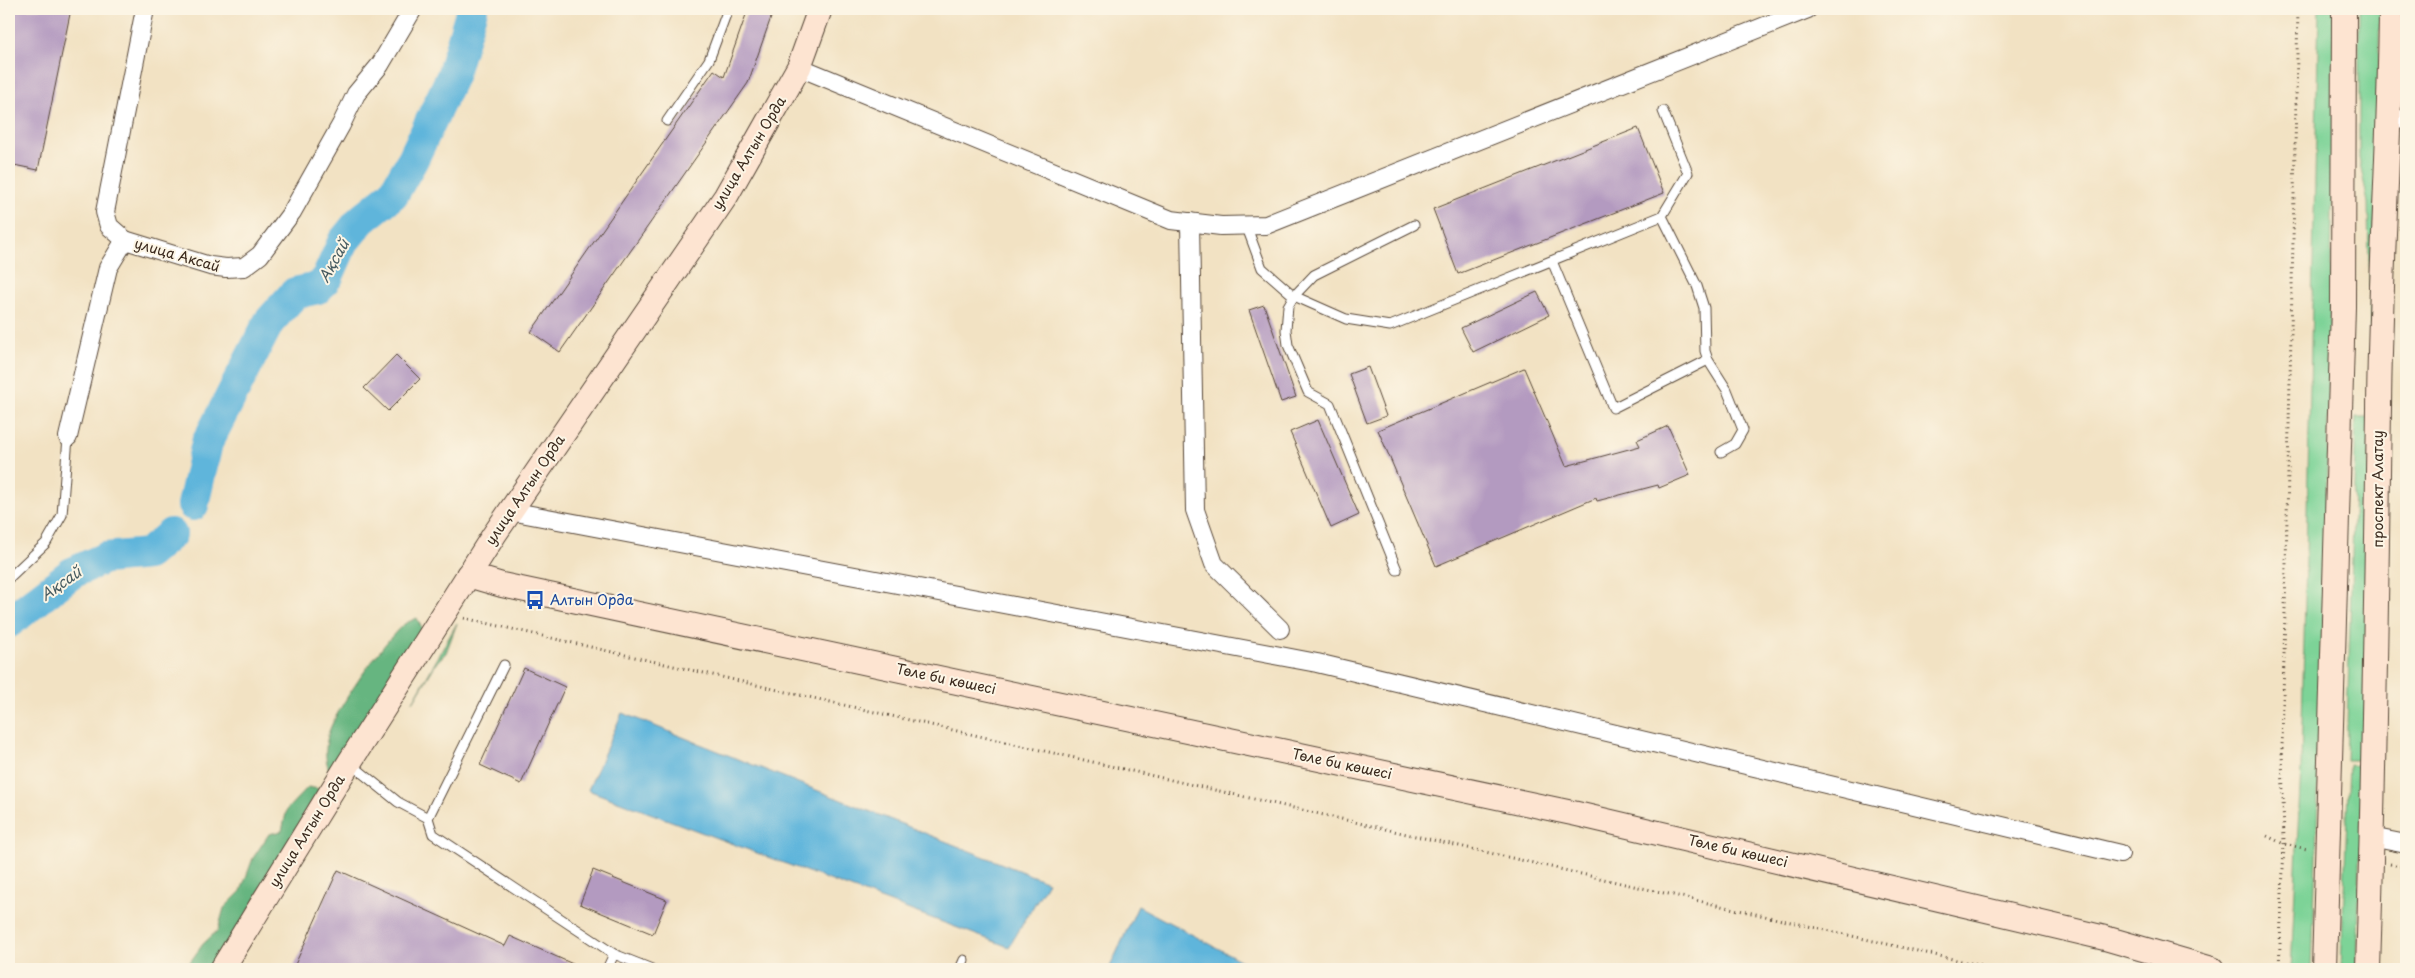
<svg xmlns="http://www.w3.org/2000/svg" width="2415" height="978" viewBox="0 0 2415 978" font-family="'Playpen Sans',sans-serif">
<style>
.green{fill:#7dd397;stroke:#5c7e5a}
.forest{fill:#66b580;stroke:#50704f}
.water{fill:#5eb5db;stroke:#4c707c}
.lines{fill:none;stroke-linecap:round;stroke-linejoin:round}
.river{stroke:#5eb5db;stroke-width:32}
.building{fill:#b39ac0}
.service-casing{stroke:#564637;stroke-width:11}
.minor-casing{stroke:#564637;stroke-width:20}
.secondary-casing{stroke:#564637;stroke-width:26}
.path{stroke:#564637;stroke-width:3;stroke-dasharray:1 4;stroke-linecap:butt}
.service{stroke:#fff;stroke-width:9}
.minor{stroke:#fff;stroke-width:18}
.secondary{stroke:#fde4d1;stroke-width:24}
.labels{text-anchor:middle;stroke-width:4;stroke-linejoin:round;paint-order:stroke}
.street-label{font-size:14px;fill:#3b2a1e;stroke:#fcf5e5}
.transit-label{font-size:14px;fill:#164399;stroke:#fcf5e5;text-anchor:start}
.water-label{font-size:15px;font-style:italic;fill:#475b60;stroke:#fcf5e5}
</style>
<rect width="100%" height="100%" fill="#fcf5e5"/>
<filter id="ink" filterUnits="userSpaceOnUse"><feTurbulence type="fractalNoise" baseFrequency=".02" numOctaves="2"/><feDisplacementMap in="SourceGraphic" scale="10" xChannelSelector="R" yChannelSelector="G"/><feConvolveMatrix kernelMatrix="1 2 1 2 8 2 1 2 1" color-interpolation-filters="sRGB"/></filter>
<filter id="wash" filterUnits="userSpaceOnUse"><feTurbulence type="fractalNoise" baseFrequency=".0096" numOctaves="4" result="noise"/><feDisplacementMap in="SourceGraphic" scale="20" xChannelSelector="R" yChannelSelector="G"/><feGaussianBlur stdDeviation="1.12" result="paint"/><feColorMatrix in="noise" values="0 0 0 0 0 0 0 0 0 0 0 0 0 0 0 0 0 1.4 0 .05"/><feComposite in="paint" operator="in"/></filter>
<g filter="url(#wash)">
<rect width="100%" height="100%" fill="#f2e2c3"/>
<g class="green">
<path d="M2319,9h16c-4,320 -11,640 -23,960h-21l10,-202z"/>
<path d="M2359,9h21l-9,370 -3,-176 -9,-45z"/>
<path d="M2356,417h14l-6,343h-18z"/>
<path d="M2349,765l14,3 -6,201h-16z"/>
</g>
<g class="forest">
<path d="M417,618l6,13 -16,27 -14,8 -8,21 -53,88c-8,-12 -7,-25 -4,-40 6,-24 56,-94 75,-110 4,-3 10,-5 14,-7z"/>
<path d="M457,623l-11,30 -9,9 -24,40z"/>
<path d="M308,787l11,2 -104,180h-30l18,-25 15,-14 6,-22 17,-17 12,-33 16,-24 13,-3 5,-22z"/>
</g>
<g class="water">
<path d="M622,713l426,169 -39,65 -421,-157z"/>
<path d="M1138,906l119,63h-148z"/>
</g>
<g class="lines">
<g class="river">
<path d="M193,505l14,-62 62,-121 26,-29 23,-5 10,-12 15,-34 18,-22 32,-26 20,-35 39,-83 20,-67"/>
<path d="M9,622l63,-49 33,-15 43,-4 23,-20"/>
</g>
</g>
<g id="blocks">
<g class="building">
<path d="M13,9h58l-33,161 -29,-6v-136z"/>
<path d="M748,9h26l-26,74 -188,269 -29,-20 183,-262 10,7z"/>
<path d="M1638,128l26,65 -206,81 -25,-65z"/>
<path d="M1537,292l12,23 -76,37 -12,-24z"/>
<path d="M1264,305l32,92 -15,5 -32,-92z"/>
<path d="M396,355l24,24 -32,32 -24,-23z"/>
<path d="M1368,367l18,49 -19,7 -18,-49z"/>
<path d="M1524,368l42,98 74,-20 -3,-6 31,-14 22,49 -31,13 -1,-3 -61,16 -1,-3 -160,68 -58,-136z"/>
<path d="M1318,420l41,95 -28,13 -41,-96z"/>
<path d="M524,668l41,19 -44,97 -41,-19z"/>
<path d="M338,870l167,76 5,-10 74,33h-291z"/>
<path d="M593,870l74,30 -14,34 -73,-30z"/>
</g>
</g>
</g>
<g filter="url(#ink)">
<use href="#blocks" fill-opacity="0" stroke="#564637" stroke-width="1"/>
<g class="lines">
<g class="service-casing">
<g id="service">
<path d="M667,121l42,-61 19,-51"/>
<path d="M1662,216l26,-43 -25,-62"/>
<path d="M1246,225l16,43 32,28 52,23 44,7 272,-110 35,70 7,22 1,43 3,9 19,30 16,40 -8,14 -14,8"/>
<path d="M1552,261l61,147 95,-48"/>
<path d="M1397,570l-67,-166 -22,-12 -20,-47 -2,-15 2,-24 6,-10 20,-21 100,-50"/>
<path d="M9,578l37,-35 16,-28 6,-78"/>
<path d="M504,665l-76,153 5,16 181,120 38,15"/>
<path d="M351,764l47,38 30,16"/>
<path d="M607,969l7,-15"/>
<path d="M960,969l4,-9"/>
</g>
</g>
<g class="minor-casing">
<g id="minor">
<path d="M799,67l372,153 50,6 45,-1 542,-216"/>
<path d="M2390,118l16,2"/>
<path d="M1190,222l5,288 19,54 66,65"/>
<path d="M125,240l-16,-14 -4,-14 40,-203"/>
<path d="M68,437l40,-169 17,-28 85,26 16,2 18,-1 16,-12 32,-43 49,-87 15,-31 24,-29 33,-56"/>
<path d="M510,511l807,152 803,191"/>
<path d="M2371,837l35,7"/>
</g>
</g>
<g class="secondary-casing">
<g id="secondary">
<path d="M468,575l34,10 1075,229 528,124 107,31"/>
<path d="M222,969l127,-206 145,-228 232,-339 73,-129 21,-58"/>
<path d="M2324,969l19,-662 1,-298"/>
<path d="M2368,969c6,-186 8,-373 11,-560 1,-133 11,-267 12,-400"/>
</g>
</g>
<g class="path">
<path d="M464,618l1532,351"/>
<path d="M2267,836l17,8 23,5"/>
<path d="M2390,864l16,3"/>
<path d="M2279,969l5,-125 -2,-95 16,-740"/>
</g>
<use href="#service" class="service"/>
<use href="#minor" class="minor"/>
<use href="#secondary" class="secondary"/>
</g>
</g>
<defs>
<g id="bus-bare" transform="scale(1.5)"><path d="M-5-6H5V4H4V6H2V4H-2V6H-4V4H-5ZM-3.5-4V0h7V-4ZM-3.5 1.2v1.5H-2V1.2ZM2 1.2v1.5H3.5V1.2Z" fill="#1a4fb4" stroke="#fcf5e5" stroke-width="2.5" paint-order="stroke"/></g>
</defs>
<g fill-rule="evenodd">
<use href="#bus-bare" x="535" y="600"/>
</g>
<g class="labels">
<g class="street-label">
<text transform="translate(749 153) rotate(-59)" y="5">улица Алтын Орда</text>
<text transform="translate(177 255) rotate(16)" y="5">улица Аксай</text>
<text transform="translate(2378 489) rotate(-90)" y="5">проспект Алатау</text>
<text transform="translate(525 490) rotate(-56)" y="5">улица Алтын Орда</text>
<text transform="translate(946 679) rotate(12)" y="5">Төле би көшесі</text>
<text transform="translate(1342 764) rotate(12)" y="5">Төле би көшесі</text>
<text transform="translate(307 831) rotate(-58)" y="5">улица Алтын Орда</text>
<text transform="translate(1738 851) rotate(13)" y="5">Төле би көшесі</text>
</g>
<g class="transit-label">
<text x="550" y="605">Алтын Орда</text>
</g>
<g class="water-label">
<text transform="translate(334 261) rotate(-61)" y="5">Ақсай</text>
<text transform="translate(61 584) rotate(-35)" y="5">Ақсай</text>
</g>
</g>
<rect width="2415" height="978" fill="none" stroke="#fcf5e5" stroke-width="30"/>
</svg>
